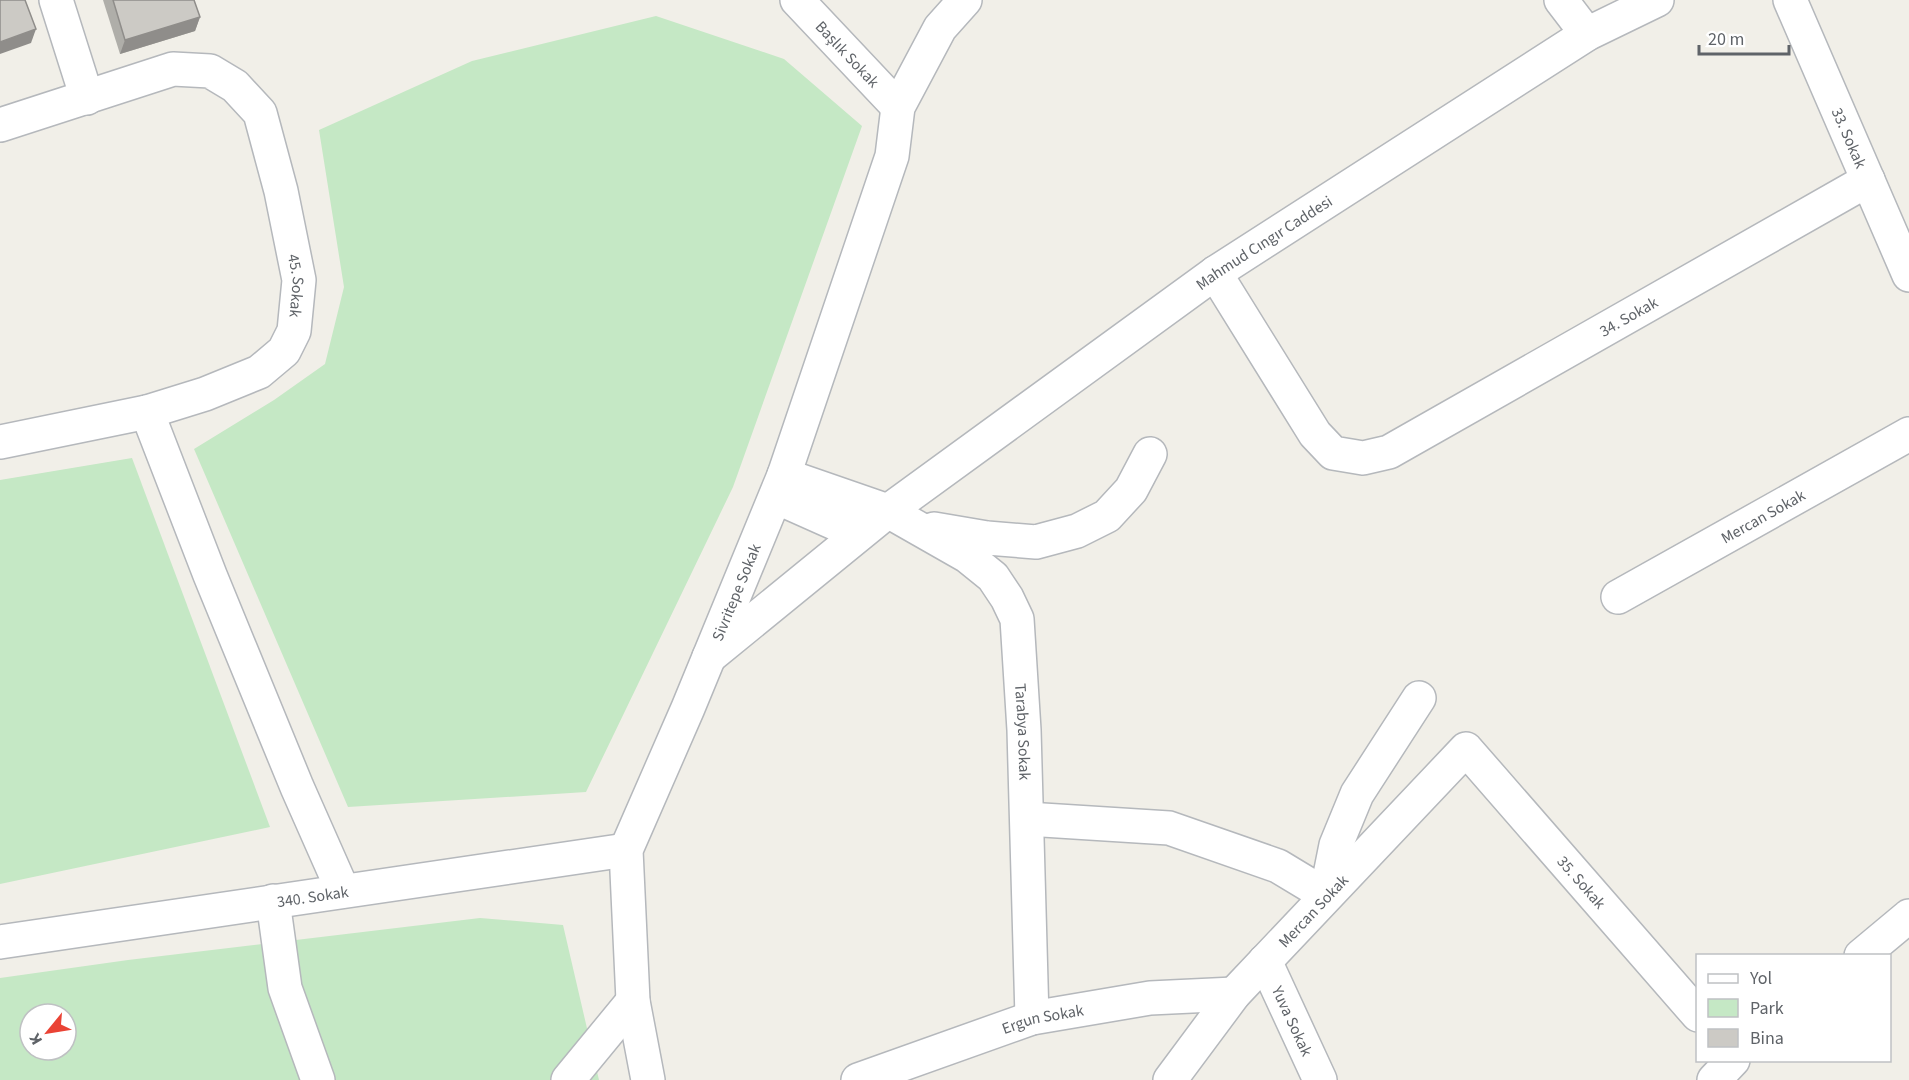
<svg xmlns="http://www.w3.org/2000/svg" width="1909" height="1080" viewBox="0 0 1909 1080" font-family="'Source Sans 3',sans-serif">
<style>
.green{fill:#c5e8c5;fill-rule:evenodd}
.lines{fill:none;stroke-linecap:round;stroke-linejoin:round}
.minor-casing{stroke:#b5b8bc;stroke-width:36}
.minor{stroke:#fff;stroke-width:33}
.wall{fill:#afaea9}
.shaded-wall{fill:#8f8d8a}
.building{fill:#cccac5;stroke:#8f8d8a;stroke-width:1.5}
.labels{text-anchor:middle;stroke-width:5;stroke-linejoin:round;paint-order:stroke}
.street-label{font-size:16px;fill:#5f6368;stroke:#fff}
</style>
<rect width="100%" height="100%" fill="#f1efe8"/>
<g class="green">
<path d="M656,16l128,43 78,67 -129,361 -147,305 -238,15 -154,-358 80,-49 51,-36 19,-77 -25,-157 153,-69z"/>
<path d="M132,458l138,369 -270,57v-404z"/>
<path d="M480,918l83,7 36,155h-599v-102l128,-18zM30,1014h36v36h-36z"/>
</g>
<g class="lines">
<g class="minor-casing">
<g id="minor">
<path d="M56,0l31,98"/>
<path id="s1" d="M797,0l101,107"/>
<path d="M1561,0l26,34"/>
<path id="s2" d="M1790,0l119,275"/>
<path id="s3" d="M0,125l173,-56 37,2 25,15 25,27 21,78 18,89 -5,51 -10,20 -25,21 -54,22 -58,18 -147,30"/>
<path id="s4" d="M1215,273l100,161 18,19 30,5 26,-6 479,-272"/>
<path d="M147,412l63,163 87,212 46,104"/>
<path id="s5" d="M784,475l104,36 79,45 26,21 14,21 10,21 7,111 8,288"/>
<path d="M776,497l83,37"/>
<path d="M934,529l53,9 49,4 41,-11 30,-15 24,-26 19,-36"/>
<path id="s6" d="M1618,597l291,-163"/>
<path id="s7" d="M709,657l179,-146 327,-238 372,-239 70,-34"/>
<path d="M1027,819l142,9 109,38 48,29 10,-50 21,-51 62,-96"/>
<path d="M273,901l12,87 33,92"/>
<path id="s8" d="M0,942l626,-92"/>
<path d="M1861,956l48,-40"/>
<path id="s9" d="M1265,961l55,119"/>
<path d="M568,1080l65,-79"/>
<path id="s10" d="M648,1080l-15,-79 -7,-151 62,-142 96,-233 108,-319 6,-49 42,-79 25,-28"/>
<path id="s11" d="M858,1080l174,-62 118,-20 84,-4"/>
<path id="s12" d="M1170,1080l64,-86 232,-245 232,266"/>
<path d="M1714,1080l19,-20"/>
</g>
</g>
<use href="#minor" class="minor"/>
</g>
<path class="wall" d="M103,0h91l6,17 -5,14 -75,23z"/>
<g class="shaded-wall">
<path d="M200,17l-5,14 -75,23 5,-14z"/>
<path d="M36,29l-5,14 -31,11v-12z"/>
</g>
<g class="building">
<path d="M0,0h25l11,29 -36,13z"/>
<path d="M113,0h81l6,17 -75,23z"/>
</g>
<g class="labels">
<g class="street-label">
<text dy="6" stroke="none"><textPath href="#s1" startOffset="74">Başlık Sokak</textPath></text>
<text dy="6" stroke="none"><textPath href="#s2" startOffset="150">33. Sokak</textPath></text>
<text dy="6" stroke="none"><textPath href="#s7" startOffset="693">Mahmud Cıngır Caddesi</textPath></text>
<text dy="6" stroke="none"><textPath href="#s3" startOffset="462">45. Sokak</textPath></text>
<text dy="6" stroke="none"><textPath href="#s4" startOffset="548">34. Sokak</textPath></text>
<text dy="6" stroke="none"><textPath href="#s6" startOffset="166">Mercan Sokak</textPath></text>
<text dy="6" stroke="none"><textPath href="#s10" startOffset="512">Sivritepe Sokak</textPath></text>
<text dy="6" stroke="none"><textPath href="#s5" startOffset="396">Tarabya Sokak</textPath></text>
<text dy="6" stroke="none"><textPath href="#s12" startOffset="621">35. Sokak</textPath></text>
<text dy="6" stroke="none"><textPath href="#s8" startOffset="316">340. Sokak</textPath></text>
<text dy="6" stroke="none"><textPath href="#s12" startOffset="222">Mercan Sokak</textPath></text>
<text dy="6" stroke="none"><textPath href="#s11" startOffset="195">Ergun Sokak</textPath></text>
<text dy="6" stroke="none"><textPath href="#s9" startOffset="66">Yuva Sokak</textPath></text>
</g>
</g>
<rect x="1696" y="954" width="195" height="108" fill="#ffffff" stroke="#bfc1c3" stroke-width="1.5"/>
<rect x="1708" y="974" width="30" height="9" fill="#ffffff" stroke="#bfc1c3" stroke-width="1.5"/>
<text x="1750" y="984" font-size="18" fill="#5f6368">Yol</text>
<rect x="1708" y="999" width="30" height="18" fill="#c5e8c5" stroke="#bfc1c3" stroke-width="1.5"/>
<text x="1750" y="1014" font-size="18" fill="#5f6368">Park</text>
<rect x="1708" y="1029" width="30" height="18" fill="#cccac5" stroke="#bfc1c3" stroke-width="1.5"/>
<text x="1750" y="1044" font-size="18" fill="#5f6368">Bina</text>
<g transform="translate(48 1032) rotate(240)"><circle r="28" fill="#ffffff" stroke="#bfc1c3" stroke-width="1.5"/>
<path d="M0-4.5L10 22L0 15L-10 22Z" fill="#ea4335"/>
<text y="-9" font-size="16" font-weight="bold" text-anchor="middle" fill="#5f6368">K</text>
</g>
<path d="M1699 45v9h90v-9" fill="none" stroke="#5f6368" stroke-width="3"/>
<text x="1708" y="45" font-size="18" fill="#5f6368" stroke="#ffffff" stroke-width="4.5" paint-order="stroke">20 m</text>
</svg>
